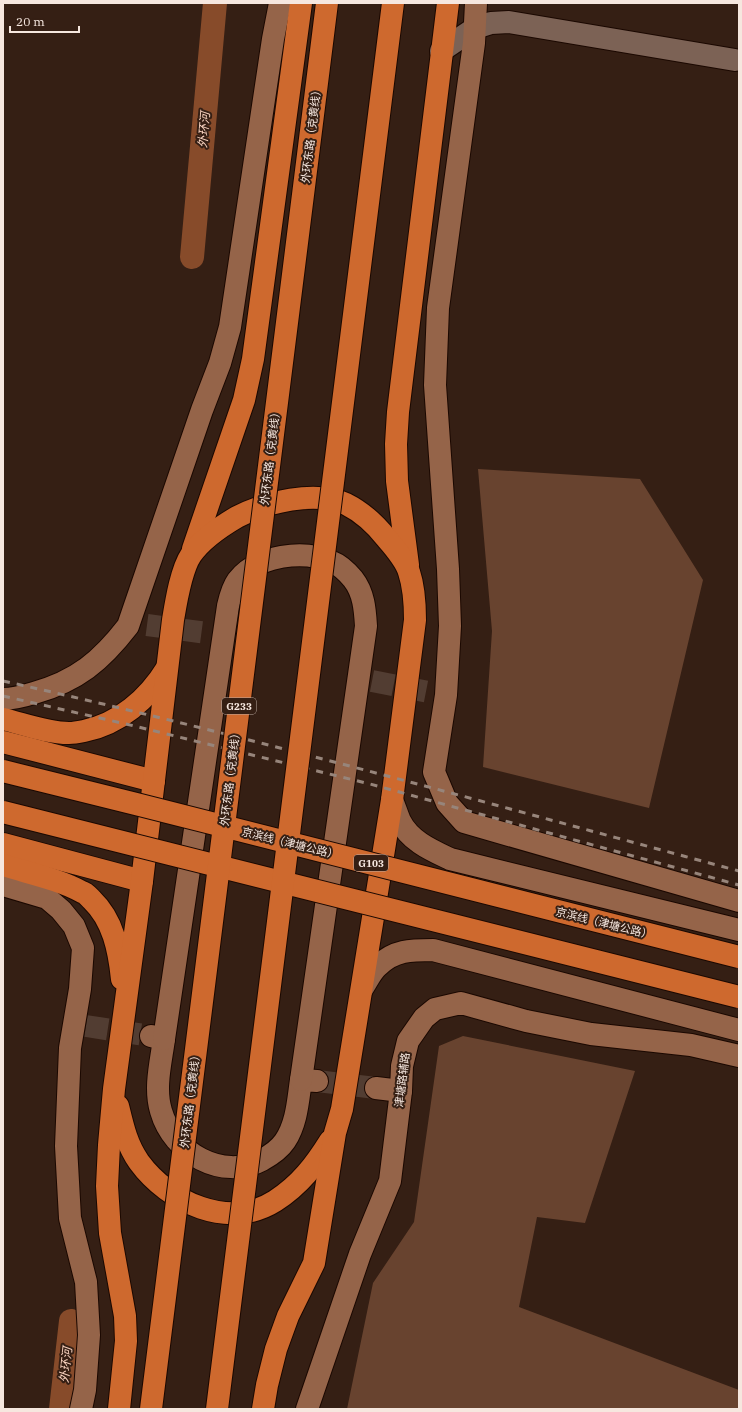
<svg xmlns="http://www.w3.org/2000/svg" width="742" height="1412" viewBox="0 0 742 1412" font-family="'IBM Plex Serif','Noto Sans SC',serif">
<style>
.green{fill:#68432f}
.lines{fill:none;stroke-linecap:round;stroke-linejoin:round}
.canal{stroke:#874b2a;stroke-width:24}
.secondary-tunnel{stroke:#523d32;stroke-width:22;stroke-dasharray:22 11;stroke-linecap:butt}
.street-casing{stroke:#1b0801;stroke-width:24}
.secondary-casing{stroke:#1b0801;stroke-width:24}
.highway-casing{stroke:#1b0801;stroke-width:24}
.street{stroke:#7c6255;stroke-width:22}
.secondary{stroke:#956449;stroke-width:22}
.highway{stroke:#ce692e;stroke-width:22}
.rail{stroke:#97857b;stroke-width:3;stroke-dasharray:7 7;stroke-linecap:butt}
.highway-bridge-casing{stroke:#1b0801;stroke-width:24;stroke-linecap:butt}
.highway-bridge{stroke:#ce692e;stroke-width:22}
.labels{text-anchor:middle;stroke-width:4;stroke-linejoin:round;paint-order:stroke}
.shield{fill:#351f14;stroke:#bcaba2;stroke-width:1}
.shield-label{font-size:10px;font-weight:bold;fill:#f6e7df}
.street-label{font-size:11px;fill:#f6e7df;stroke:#351f14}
.water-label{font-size:12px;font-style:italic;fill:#fad4c1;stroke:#351f14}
</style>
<rect width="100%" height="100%" fill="#351f14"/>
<g class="green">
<path d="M478,469l162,10 63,101 -54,228 -166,-41 9,-136z"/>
<path d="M463,1036l172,35 -50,152 -48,-6 -18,90 220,83 -1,19h-391l26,-126 41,-61 25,-176z"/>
</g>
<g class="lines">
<g class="canal">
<path d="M192,257l23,-254"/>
<path d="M61,1409l10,-88"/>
</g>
<g class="secondary-tunnel">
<path d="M147,625l60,8"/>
<path d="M372,681l62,12"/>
<path d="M86,1026l65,10"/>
<path d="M317,1081l59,7"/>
</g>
<g class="street-casing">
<path id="street" d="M441,51l34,-23 16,-5 18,-1 226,38"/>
</g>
<g class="secondary-casing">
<g id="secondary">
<path d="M476,3l-2,40 -36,265 -3,77 13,184 2,57 -4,69 -12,77 13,31 17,19 275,79"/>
<path d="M3,699c10,0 21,-3 31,-6 43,-12 67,-32 94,-67l74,-216 18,-47 10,-36 43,-288 7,-36"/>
<path d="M392,800c3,7 5,14 8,21 10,20 31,29 50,38l289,71"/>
<path d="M3,885l44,13 14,12 13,16 9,22 -3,41 -10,59 -4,98 4,72 16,64 3,53 -4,55 -4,19"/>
<path d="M362,989c5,-7 9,-17 16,-23 16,-16 33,-16 55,-16l306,80"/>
<path d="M151,1036l13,3c-3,23 -10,49 -3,72 12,42 61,70 101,49 9,-5 17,-10 23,-19 12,-18 13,-41 16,-61l16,1"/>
<path d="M164,1039l64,-433c2,-9 5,-19 10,-26 20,-25 66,-31 94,-18 8,3 16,11 21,17 11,14 12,31 13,47l-65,454"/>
<path d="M376,1088l25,3"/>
<path d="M307,1409l53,-155 30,-73 11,-90 1,-25 6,-25 16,-23 11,-9 26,-6 65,18 65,13 100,11 48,11"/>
</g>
</g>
<g class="highway-casing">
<g id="highway">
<path d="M193,549l51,-149 9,-41 48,-356"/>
<path d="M408,565l-11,-84 -1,-37 2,-32 50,-409"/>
<path d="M3,719c21,5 44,14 66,14 5,0 10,-1 15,-2 35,-7 64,-32 83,-63"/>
<path d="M3,742l151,39"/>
<path d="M3,844l139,37"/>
<path d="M3,865c25,8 56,14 79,27 4,1 7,5 10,8 21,20 27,50 30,79"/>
<path d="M118,1106c5,21 9,39 21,56 30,41 90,68 136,39 25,-16 40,-36 55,-60"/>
<path d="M119,1409l7,-68 -1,-25 -15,-83 -3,-47 2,-41 5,-56 28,-208 31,-261c3,-18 8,-50 18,-65 11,-16 29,-28 46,-38 29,-15 78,-27 109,-13 16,8 30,21 41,35 7,8 19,23 22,33 5,15 6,31 6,48l-23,180 -50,309 -7,24 -21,130 -26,53 -12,33 -9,36 -4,24"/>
</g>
</g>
<use href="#street" class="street"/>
<use href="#secondary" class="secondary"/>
<use href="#highway" class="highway"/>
<g class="rail">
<path d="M3,681c247,55 491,124 736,190"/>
<path d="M3,696l123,28 244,60 369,101"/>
</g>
<g class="highway-bridge-casing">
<g id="highway-bridge">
<path d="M3,771l133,33 603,153"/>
<path d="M3,812l736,185"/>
<path d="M151,1409l176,-1406"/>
<path d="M217,1409l176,-1406"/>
</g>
</g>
<use href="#highway-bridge" class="highway-bridge"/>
</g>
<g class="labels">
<g class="shield">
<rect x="222" y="698" width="34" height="16" rx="3"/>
<rect x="354" y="855" width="34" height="16" rx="3"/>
</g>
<g class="shield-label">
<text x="239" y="710">G233</text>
<text x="371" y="867">G103</text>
</g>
<g class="street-label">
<text transform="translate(311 134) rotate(-83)" y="4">外环东路（克黄线）</text>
<text transform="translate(270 456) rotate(-83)" y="4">外环东路（克黄线）</text>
<text transform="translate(230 777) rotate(-83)" y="4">外环东路（克黄线）</text>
<text transform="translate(290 843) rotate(14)" y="4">京滨线（津塘公路）</text>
<text transform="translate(604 923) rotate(14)" y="4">京滨线（津塘公路）</text>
<text transform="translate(402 1080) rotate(-83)" y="4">津塘路辅路</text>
<text transform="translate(190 1099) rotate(-83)" y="4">外环东路（克黄线）</text>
</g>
<g class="water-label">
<text transform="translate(204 130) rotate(-85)" y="4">外环河</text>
<text transform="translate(66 1365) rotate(-84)" y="4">外环河</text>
</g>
</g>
<rect width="742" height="1412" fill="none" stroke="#f6e7df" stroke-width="8"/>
<path d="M10 26v6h69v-6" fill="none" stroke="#f6e7df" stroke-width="2"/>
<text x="16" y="26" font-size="12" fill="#f6e7df" stroke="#351f14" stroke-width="3" paint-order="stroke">20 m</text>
</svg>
